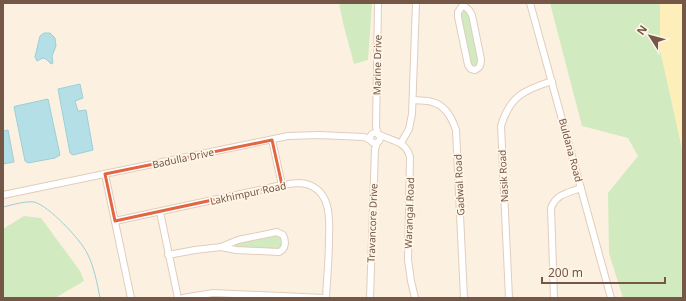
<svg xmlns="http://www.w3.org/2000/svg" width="686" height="301" viewBox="0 0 686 301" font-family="'Noto Sans',sans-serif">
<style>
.green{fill:#d1eabf}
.sand{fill:#fdeeba}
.water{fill:#b5dfe6;stroke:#9bcfd8}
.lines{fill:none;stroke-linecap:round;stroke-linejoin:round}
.stream{stroke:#9bcfd8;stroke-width:1}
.minor-casing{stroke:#e1cdbc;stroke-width:8}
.minor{stroke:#fff;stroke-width:6}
.marked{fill:none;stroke:#e36643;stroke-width:3;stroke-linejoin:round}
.labels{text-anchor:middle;stroke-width:3.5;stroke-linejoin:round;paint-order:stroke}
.street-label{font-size:10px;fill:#745747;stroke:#fff5e7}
</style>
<rect width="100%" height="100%" fill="#fcf1e1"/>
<g class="green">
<path d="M339,3h33l-4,57 -14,4 -11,-41z"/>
<path d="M550,3h110v46l23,104v145h-60l-14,-45 -1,-60 30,-37 -10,-18 -46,-12z"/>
<path d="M464,9l6,4 9,53 -9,1 -10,-55z"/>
<path d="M24,216l17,2 39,53 4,10 -29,17h-52v-69z"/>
<path d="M276,234l5,2 2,9 -3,4 -49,-2 2,-3z"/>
</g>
<path class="sand" d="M660,3h23v150l-23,-104z"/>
<g class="water">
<path d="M44,33h6l5,5 1,8 -4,10 1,7 -2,1 -5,-5 -3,-1 -6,3 -2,-4 5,-21z"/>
<path d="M80,84l3,14 -8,3 3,10 8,-1 7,40 -20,5 -3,-2 -12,-64z"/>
<path d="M48,99l12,56 -5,3 -27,5 -3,-2 -11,-54 2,-1z"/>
<path d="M8,130l6,32 -11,2v-33z"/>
</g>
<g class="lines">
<path class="stream" d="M3,207c9,-2 21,-6 31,-5 14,3 47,38 53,51 7,13 10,30 13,45"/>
<g class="minor-casing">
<g id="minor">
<path d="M462,3l1,2 6,5 3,5 9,44c0,6 -1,9 -6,11l-4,-1 -3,-4 -10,-48v-5l5,-7"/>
<path d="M530,3l81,295"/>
<path d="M413,100c6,1 13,0 19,2 13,3 20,16 24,28l8,168"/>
<circle cx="375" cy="138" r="5"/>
<path d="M378,134l-2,-7 2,-124"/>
<path d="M380,135c12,6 26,6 30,22l-2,103 3,21 4,17"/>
<path d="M272,140l10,45"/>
<path d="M401,143l8,-14 3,-15 4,-111"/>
<path d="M105,174l26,124"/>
<path d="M3,195l285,-59 31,-1 45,2 6,3"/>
<path d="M160,212l18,86"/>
<path d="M115,221l167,-36c6,-1 12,-2 18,-2 31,3 30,34 29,56 0,20 -2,39 -3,59"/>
<path d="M277,232l6,3c3,6 3,14 -4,17l-43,-2 -15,-3 17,-7z"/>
<path d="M168,255l27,-5 26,-3"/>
<path d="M183,298l30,-5 112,5"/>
<path d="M370,298l5,-149 2,-6"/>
<path d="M509,298l-8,-172c9,-30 23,-36 51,-45"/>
<path d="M554,298l-3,-90c5,-14 17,-15 30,-20"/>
</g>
</g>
<use href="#minor" class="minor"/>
</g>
<path class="marked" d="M272,140l10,45 -167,36 -10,-47z"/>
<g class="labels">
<g class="street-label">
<text transform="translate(377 65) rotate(-89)" y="4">Marine Drive</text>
<text transform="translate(571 150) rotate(75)" y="4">Buldana Road</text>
<text transform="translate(183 158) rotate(-12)" y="4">Badulla Drive</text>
<text transform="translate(503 176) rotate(-93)" y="4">Nasik Road</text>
<text transform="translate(459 185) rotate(-93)" y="4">Gadwal Road</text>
<text transform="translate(248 193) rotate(-12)" y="4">Lakhimpur Road</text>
<text transform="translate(409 213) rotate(-88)" y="4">Warangal Road</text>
<text transform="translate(372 223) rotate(-88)" y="4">Travancore Drive</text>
</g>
</g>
<rect width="686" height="301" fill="none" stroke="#745747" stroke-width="8"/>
<g transform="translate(650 36) rotate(306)" stroke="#fff5e7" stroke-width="3" paint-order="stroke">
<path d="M0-3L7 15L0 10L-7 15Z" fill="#745747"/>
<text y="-6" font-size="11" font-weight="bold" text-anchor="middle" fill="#745747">N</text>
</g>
<path d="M542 277v6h123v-6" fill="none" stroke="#745747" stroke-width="2"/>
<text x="548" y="277" font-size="12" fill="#745747" stroke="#fff5e7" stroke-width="3" paint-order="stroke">200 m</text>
</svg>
